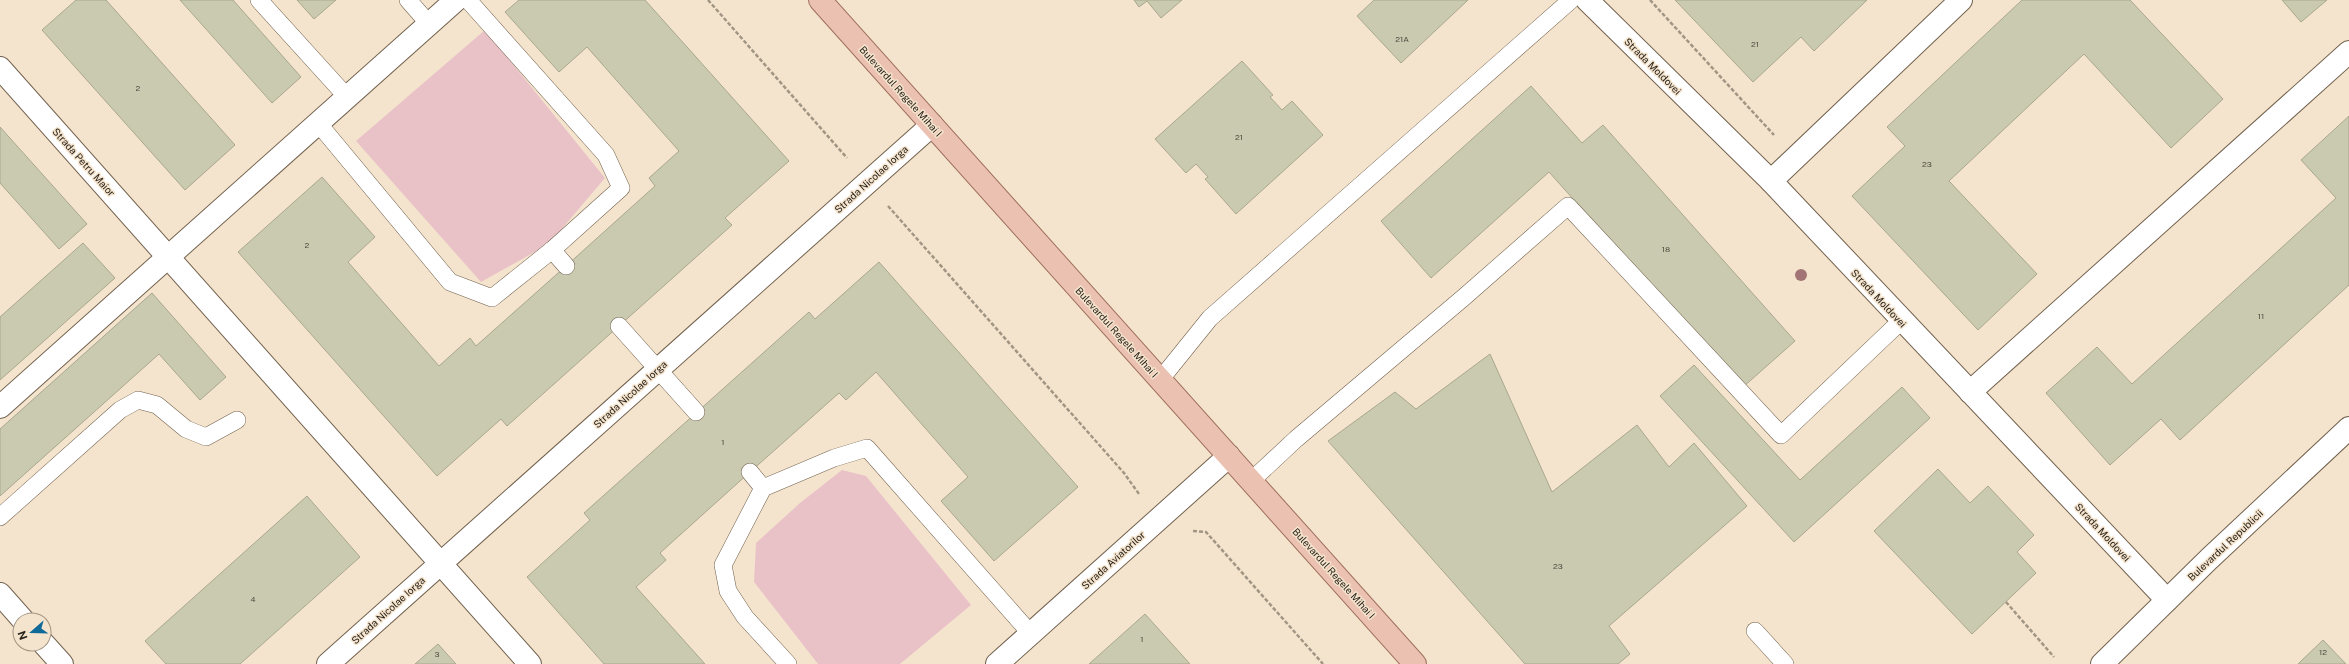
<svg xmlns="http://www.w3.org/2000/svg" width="2349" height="664" viewBox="0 0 2349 664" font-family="'Public Sans',sans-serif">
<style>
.green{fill:#e9c2c8}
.building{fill:#cacab0;stroke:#a8a78e}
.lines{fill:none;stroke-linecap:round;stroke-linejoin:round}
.service-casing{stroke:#72624f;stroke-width:18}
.minor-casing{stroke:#72624f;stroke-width:24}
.tertiary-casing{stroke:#72624f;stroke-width:24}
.primary-casing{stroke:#9e6f5c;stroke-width:24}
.path{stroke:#a19584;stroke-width:2.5;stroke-dasharray:4 2;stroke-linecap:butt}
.service{stroke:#fff;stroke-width:17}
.minor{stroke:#fff;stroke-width:22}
.tertiary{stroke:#fff;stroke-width:22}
.primary{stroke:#ebc1b2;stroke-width:22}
.tree{fill:#a27475}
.labels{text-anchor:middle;stroke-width:3;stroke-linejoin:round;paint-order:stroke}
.number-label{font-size:8px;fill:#504c40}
.street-label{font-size:10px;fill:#28221a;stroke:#f5e4cd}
</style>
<rect width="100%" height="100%" fill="#f5e4cd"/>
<g class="green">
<path d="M485,30l120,148 -56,66 -68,38 -125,-141z"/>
<path d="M842,470l24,6 105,129 -71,59h-82l-64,-82 2,-39 44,-40z"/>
</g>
<g class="building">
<path d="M76,0h30l129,145 -50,45 -143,-160z"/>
<path d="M180,0h53l68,77 -29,26z"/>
<path d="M297,0h39l-22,19z"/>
<path d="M519,0h126l144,161 -64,57 7,7 -225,201 -6,-7 -64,57 -199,-224 84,-75 53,60 -27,25 91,104 31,-28 6,8 90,-80 89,-80 -6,-8 30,-27 -92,-104 -28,25 -54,-60z"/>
<path d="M1134,0h48l-21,18 -14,-17 -8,6z"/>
<path d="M1374,0h94l-67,63 -44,-47z"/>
<path d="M1675,0h192l-53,51 -13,-14 -48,45z"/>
<path d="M2022,0h108l93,99 -52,49 -87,-94 -135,127 88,93 -59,56 -126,-134 53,-50 -18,-19z"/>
<path d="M2282,0h45l-26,22z"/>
<path d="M1242,61l31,34 -3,2 12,13 10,-9 31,34 -87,79 -31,-35 3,-2 -12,-13 -10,9 -31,-34z"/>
<path d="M1531,86l51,57 21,-18 192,216 -53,47 -193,-216 -118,106 -50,-57z"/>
<path d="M2349,116v169l-169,155 -19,-21 -51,46 -64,-72 51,-46 35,37 204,-186 -35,-38z"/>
<path d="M0,127l87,97 -28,25 -59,-66z"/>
<path d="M83,243l32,35 -115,102v-63z"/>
<path d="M879,262l199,225 -84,74 -53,-60 27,-24 -92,-105 -30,28 -7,-7 -89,79 -90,81 6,7 -30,27 69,77h-101l-77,-87 63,-57 -6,-7 225,-201 6,7z"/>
<path d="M152,293l74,84 -26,23 -41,-46 -159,142v-67z"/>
<path d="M1490,354l62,138 85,-67 32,42 25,-24 53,63 -138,120 21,28 -12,10h-93l-197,-223 67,-49 21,17z"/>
<path d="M1694,365l106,115 102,-93 28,31 -136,124 -134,-146z"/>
<path d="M1938,469l32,34 18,-17 46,49 -17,17 19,21 -64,61 -98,-103z"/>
<path d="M307,496l53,61 -120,107h-74l-21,-23z"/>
<path d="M1145,614l45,50h-101z"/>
<path d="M2323,640l23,24h-48z"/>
<path d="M438,644l18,20h-41z"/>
</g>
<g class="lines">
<g class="service-casing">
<g id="service">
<path d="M259,0l88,97"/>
<path d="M408,0l21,24"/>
<path d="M318,123l132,159 42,16 60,-48 69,-62 -15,-33 -138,-155"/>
<path d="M552,250l14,16"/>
<path d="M619,326l77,86"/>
<path d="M1160,380l50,-62 361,-318"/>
<path d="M750,472l13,16"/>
<path d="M1251,481l45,-42 167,-141 105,-92 213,229 120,-114"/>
<path d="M0,517l120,-107 18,-10 19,5 29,24 20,8 31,-17"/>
<path d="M1755,631l30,33"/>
<path d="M788,664l-43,-47 -17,-26 -5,-26 40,-77 71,-30 33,-10 164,186"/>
</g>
</g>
<g class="minor-casing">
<g id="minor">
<path d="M1587,0l184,181 396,419"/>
<path d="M0,68l530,596"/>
<path d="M1771,181l190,-181"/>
<path d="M1970,392l379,-340"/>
<path d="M0,407l456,-407"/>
<path d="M0,594l23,26"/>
<path d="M44,644l18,20"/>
<path d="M328,664l604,-539"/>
<path d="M997,664l232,-208"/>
</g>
</g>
<g class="tertiary-casing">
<path id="tertiary" d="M2102,664l107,-105 140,-131"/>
</g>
<g class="primary-casing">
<path id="primary" d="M820,0l595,664"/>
</g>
<g class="path">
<path d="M708,0l139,158"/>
<path d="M1650,0l124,135"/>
<path d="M888,206l236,267 15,21"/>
<path d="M1193,531l13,1 117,132"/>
<path d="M2006,602l48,55"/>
</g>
<use href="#service" class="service"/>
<use href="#minor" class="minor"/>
<use href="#tertiary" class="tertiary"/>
<use href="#primary" class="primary"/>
</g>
<circle class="tree" cx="1801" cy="275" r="6"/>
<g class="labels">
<g class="number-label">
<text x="1402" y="42">21A</text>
<text x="1755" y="47">21</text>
<text x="138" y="91">2</text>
<text x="1239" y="140">21</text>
<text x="1927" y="167">23</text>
<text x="307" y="248">2</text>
<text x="1666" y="252">18</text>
<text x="2261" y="319">11</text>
<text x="723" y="445">1</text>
<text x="1558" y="569">23</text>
<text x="253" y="602">4</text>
<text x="1142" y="642">1</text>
<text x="2323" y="655">12</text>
<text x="437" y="657">3</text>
</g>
<g class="street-label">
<text transform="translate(1653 66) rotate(45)" y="4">Strada Moldovei</text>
<text transform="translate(901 91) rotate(48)" y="4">Bulevardul Regele Mihai I</text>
<text transform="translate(84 162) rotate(48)" y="4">Strada Petru Maior</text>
<text transform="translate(871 179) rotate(-42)" y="4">Strada Nicolae Iorga</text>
<text transform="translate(1879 298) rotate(47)" y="4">Strada Moldovei</text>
<text transform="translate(1117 332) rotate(48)" y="4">Bulevardul Regele Mihai I</text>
<text transform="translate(630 394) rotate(-42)" y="4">Strada Nicolae Iorga</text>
<text transform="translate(2103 532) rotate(47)" y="4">Strada Moldovei</text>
<text transform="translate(2225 545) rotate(-43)" y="4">Bulevardul Republicii</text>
<text transform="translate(1113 560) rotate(-42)" y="4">Strada Aviatorilor</text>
<text transform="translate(1334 573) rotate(48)" y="4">Bulevardul Regele Mihai I</text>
<text transform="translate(388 610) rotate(-42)" y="4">Strada Nicolae Iorga</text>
</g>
</g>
<g transform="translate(32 632) rotate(250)"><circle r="19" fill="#f5e4cd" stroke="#a39685"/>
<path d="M0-3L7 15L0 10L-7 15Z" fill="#0f6a9a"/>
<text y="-6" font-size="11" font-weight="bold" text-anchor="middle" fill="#28221a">N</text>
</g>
</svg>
